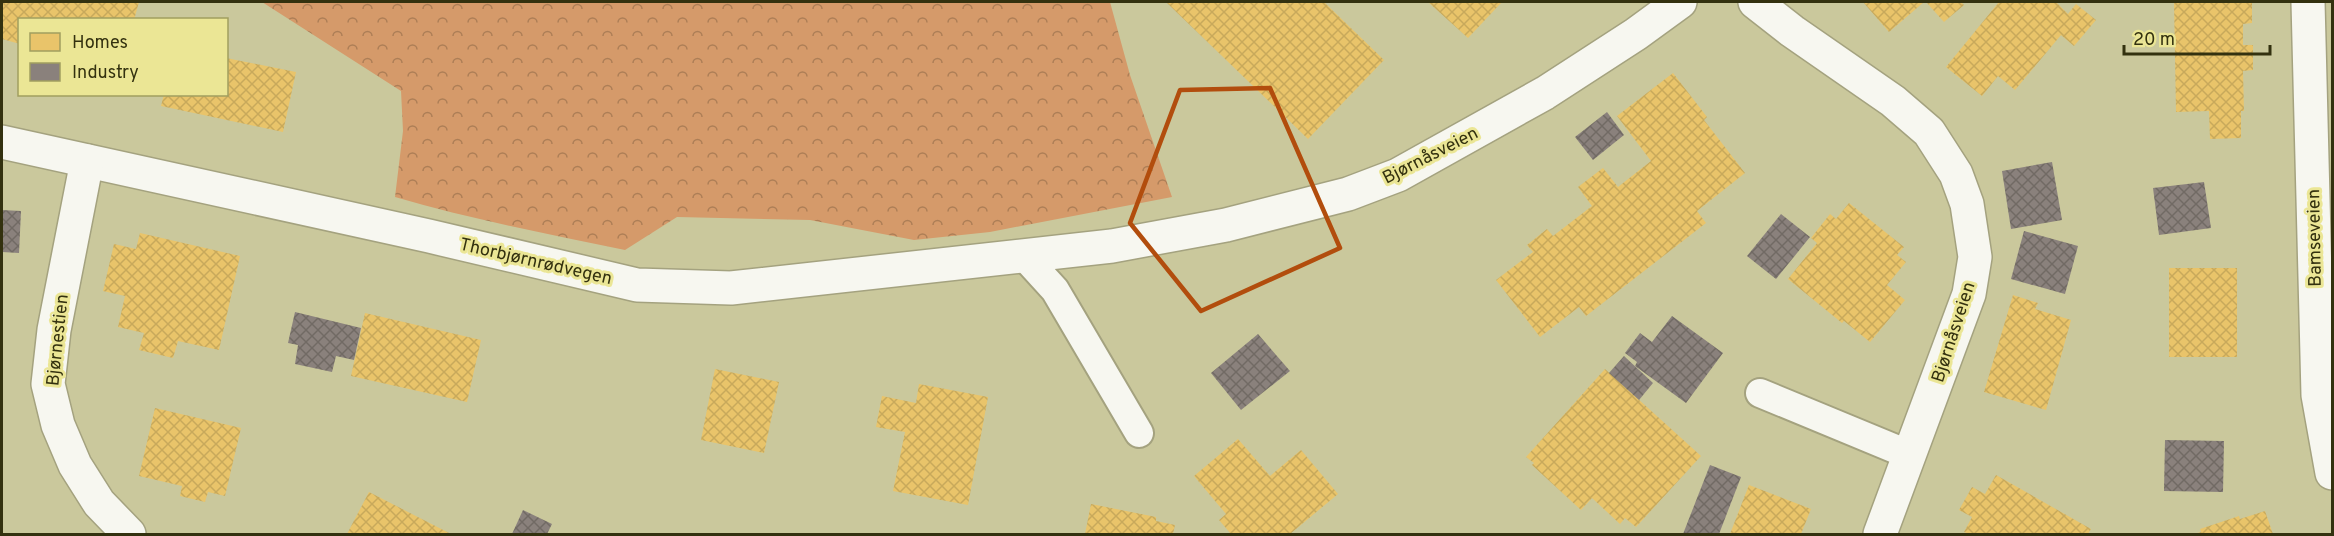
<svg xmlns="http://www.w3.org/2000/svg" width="2334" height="536" viewBox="0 0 2334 536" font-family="Overpass,sans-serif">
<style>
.forest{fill:url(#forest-crowns)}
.homes{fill:url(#homes-cross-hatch)}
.industry{fill:url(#industry-cross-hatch)}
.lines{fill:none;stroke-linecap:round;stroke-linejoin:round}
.service-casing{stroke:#a4a27f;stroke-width:32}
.minor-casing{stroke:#a4a27f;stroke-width:36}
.service{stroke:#f7f7f0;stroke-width:28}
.minor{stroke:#f7f7f0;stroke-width:33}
.marked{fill:none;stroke:#b24d0d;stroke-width:4.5;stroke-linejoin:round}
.labels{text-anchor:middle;stroke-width:6;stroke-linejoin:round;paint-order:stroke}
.street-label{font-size:18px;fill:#33310f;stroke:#ebe695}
</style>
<defs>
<pattern id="forest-crowns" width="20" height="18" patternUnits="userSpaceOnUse" patternTransform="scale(1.5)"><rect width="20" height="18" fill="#d59a6a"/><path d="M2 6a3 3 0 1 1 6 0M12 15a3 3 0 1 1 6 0" fill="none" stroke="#ad7e56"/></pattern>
<pattern id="homes-cross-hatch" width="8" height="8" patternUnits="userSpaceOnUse" patternTransform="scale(1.5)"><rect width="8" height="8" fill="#e9c46a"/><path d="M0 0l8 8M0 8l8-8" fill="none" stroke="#c8a95b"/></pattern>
<pattern id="industry-cross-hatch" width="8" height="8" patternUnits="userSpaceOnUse" patternTransform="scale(1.5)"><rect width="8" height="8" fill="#8a817c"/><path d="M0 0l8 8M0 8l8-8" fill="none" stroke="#716a64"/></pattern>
</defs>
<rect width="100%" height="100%" fill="#cac89c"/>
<path class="forest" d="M262,2h848l20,73 42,122 -182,35 -76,8 -104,-20 -133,-3 -52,33c-77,-16 -155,-31 -230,-53l8,-66 -2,-40z"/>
<g class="homes">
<path d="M2,2h137l-5,18h-114v24l-18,-5z"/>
<path d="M1166,2h158l60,58 -76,79z"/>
<path d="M1428,2h74l-34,36z"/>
<path d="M1863,2h61l-35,30z"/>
<path d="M1926,2h35l3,3 -20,17z"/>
<path d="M1999,2h57l12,12 8,-10 20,16 -22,26 -13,-11 -46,55 -17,-14 -16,20 -36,-29z"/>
<path d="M2174,2h78v21l-9,1v21h10v25l-10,1 1,40h-3v27l-31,1 -1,-28 -33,1z"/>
<path d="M226,58l70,14 -13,60 -122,-26 3,-12h62z"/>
<path d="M1673,73l34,44 -3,3 41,53 -48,38 9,12 -120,93 -7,-9 -39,30 -44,-57 37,-28 -6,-7 20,-16 6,7 39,-30 -14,-19 25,-19 15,19 33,-26 -34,-45z"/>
<path d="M1849,203l55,44 -7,8 9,7 -19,23 18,15 -35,42 -26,-21 -2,2 -54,-44 29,-36 -6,-5 19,-24 6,5z"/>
<path d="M140,233l100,23 -21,94 -41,-9 -5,17 -34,-8 5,-17 -26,-6 7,-31 -22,-5 11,-47 22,5z"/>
<rect x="2169" y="268" width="68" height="89"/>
<path d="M2013,295l25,8 -3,6 36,11 -25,90 -62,-18z"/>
<path d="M365,313l116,27 -14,62 -116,-26z"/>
<path d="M715,369l64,13 -15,71 -63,-13z"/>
<path d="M1605,369l96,87 -65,71 -11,-9 -5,6 -28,-26 -11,12 -49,-45 2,-2 -8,-6z"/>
<path d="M919,384l69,13 -20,108 -75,-14 12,-59 -29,-5 6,-31 34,7z"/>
<path d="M155,408l86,20 -16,68 -17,-4 -3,10 -25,-6 2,-10 -43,-10z"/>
<path d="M1238,439l32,37 31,-26 37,44 -48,40h-59l-12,-14 7,-6 -32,-38z"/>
<path d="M1996,475l95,54 -3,5h-119l-5,-2 8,-15 -13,-7 13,-23 13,7z"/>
<path d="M1749,485l62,24 -10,25h-71z"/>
<path d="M369,492l82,42h-104z"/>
<path d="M1091,504l65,13v4l19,4 -2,9h-88z"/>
<path d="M2265,511l8,23h-79l7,-2 -1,-3 39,-13 1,3z"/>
</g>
<g class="industry">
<path d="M1607,112l17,23 -31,25 -18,-23z"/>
<path d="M2052,162l10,58 -51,9 -9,-58z"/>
<path d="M2204,182l7,46 -52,7 -6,-47z"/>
<path d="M2,210l19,1 -2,42 -17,-1z"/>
<path d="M1781,214l29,23 -34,42 -29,-23z"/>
<path d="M2024,231l54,15 -13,48 -54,-15z"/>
<path d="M295,312l66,16 -7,32 -18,-4 -4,16 -37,-8 3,-19 -10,-2z"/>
<path d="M1672,316l51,37 -37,50 -51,-37 2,-4 -12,-9 15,-20 12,9z"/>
<path d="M1258,334l32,37 -49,39 -30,-37z"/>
<path d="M1624,356l29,27 -14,17 -30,-27z"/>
<path d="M2165,440l59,1 -1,51 -59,-1z"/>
<path d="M1710,465l31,12 -22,57h-36z"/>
<path d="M523,510l29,14 -5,10h-35z"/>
</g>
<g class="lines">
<g class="service-casing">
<g id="service">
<path d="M1023,255l32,35 84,143"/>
<path d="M1760,393l150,62"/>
</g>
</g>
<g class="minor-casing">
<g id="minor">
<path d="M1755,2l37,29 101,70 36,31 27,42 11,30 8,53 -6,37 -89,240"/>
<path d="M2308,2l10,393 14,78"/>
<path d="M2,142l427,94 208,49 94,3 381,-42 114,-21 122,-31 50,-19 147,-82 91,-59 44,-32"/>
<path d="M87,161l-33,169 -6,54 10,41 17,40 24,38 30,31"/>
</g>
</g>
<use href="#service" class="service"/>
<use href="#minor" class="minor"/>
</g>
<path class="marked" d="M1270,88l70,160 -139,63 -71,-88 50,-133z"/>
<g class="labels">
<g class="street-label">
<text transform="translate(1430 155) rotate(-27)" y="6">Bjørnåsveien</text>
<text transform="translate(2314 238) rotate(-91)" y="6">Bamseveien</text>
<text transform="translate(536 261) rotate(13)" y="6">Thorbjørnrødvegen</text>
<text transform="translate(1953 332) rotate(-72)" y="6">Bjørnåsveien</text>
<text transform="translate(57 340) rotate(-84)" y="6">Bjørnestien</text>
</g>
</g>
<rect width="2334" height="536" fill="none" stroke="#33310f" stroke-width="6"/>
<rect x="18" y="18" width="210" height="78" fill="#ebe695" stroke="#a19e5f" stroke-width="1.5"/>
<rect x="30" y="33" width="30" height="18" fill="#e9c46a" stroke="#a19e5f" stroke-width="1.5"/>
<text x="72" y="48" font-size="18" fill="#33310f">Homes</text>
<rect x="30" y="63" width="30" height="18" fill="#8a817c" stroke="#a19e5f" stroke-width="1.5"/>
<text x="72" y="78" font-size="18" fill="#33310f">Industry</text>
<path d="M2124 45v9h146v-9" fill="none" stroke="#33310f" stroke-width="3"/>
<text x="2133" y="45" font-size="18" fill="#33310f" stroke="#ebe695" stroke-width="4.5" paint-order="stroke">20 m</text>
</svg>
